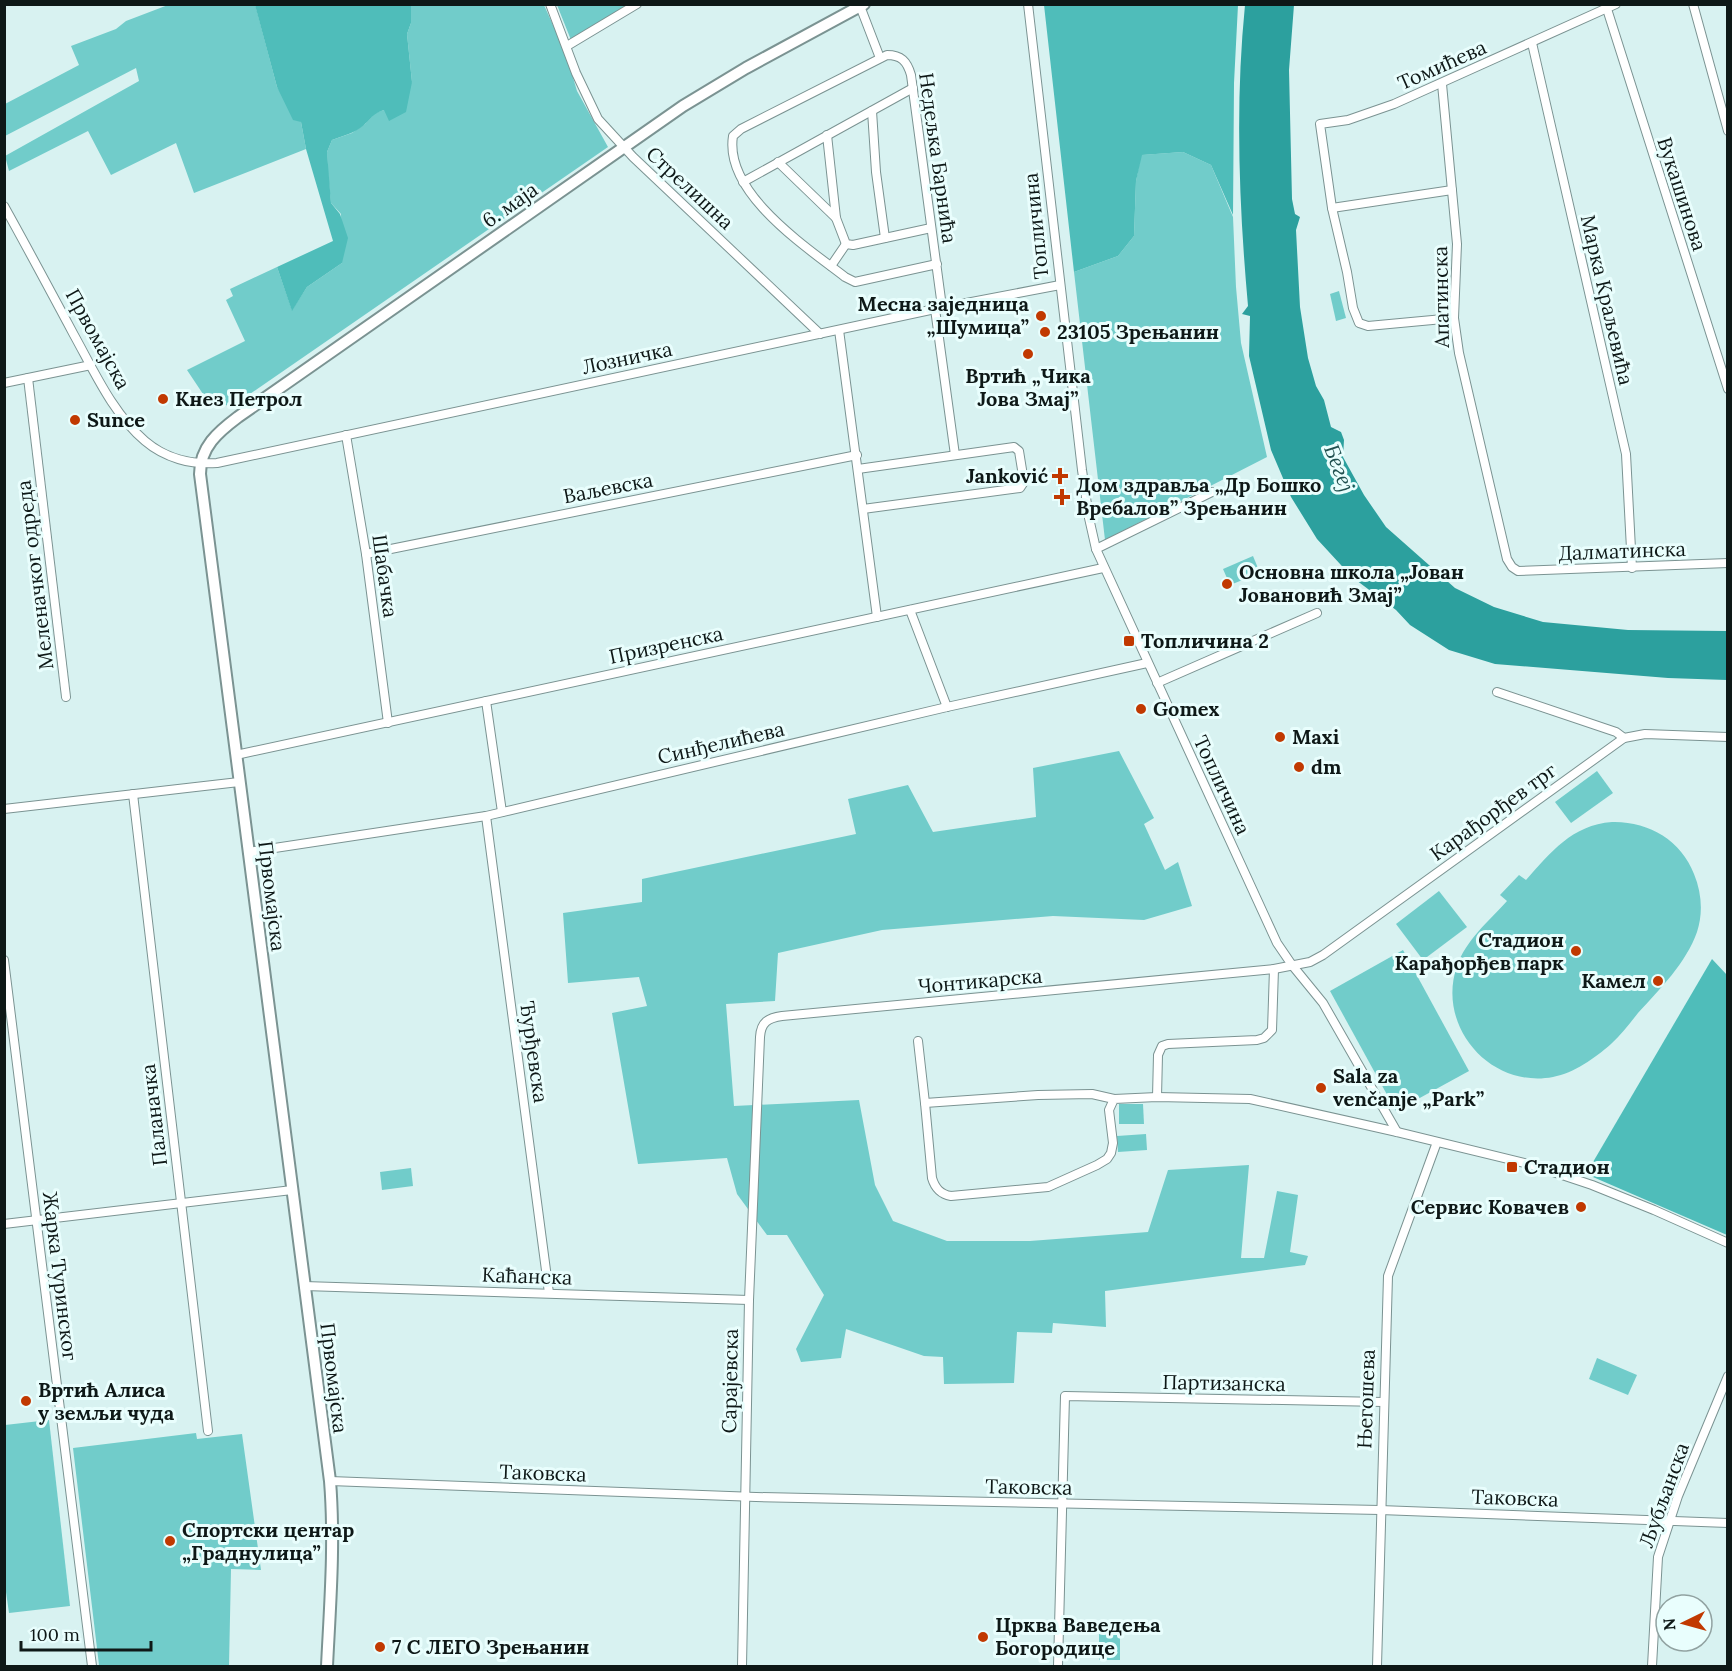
<svg xmlns="http://www.w3.org/2000/svg" width="1732" height="1671" viewBox="0 0 1732 1671" font-family="Lora,serif">
<style>
.green{fill:#71ccca}
.forest{fill:#4fbdba}
.water{fill:#2ca09e}
.lines{fill:none;stroke-linecap:round;stroke-linejoin:round}
.street-casing{stroke:#7b9392;stroke-width:10}
.secondary-casing{stroke:#7b9392;stroke-width:14}
.street{stroke:#fff;stroke-width:8}
.secondary{stroke:#fff;stroke-width:10}
.poi-dot{fill:#c13901;stroke:#e9fefd;stroke-width:2}
.labels{text-anchor:middle;stroke-width:6;stroke-linejoin:round;paint-order:stroke}
.street-label{font-size:20px;fill:#0e1817;stroke:#e9fefd}
.poi-label{font-size:20px;font-weight:bold;fill:#0e1817;stroke:#e9fefd;text-anchor:start}
.water-label{font-size:21px;font-style:italic;fill:#215150;stroke:#e9fefd}
</style>
<rect width="100%" height="100%" fill="#d8f2f1"/>
<g class="green">
<path d="M255,4l22,83 24,35 5,27 -112,44 -18,-50 -65,32 -23,-44 -79,40 -4,-15 134,-75 -3,-13 -131,68v-32l74,-39 -8,-19 45,-17 10,-8 42,-16z"/>
<path d="M411,5h133l22,49 11,37 31,56 -377,260 -26,-10 -18,-27 58,-29 -19,-41 7,-4 -3,-7 47,-22 15,43 15,-23 35,-24 -1,-49 -10,-11 -3,-29 -1,-22 5,-12 20,-7 13,-9 10,-11 9,-3 28,-28 -5,-48 4,-11z"/>
<path d="M557,5h71l-57,35z"/>
<path d="M1183,152l28,13 22,52 3,70 5,56 26,114 -162,83 -31,-268 44,-16 16,-20 2,-55 5,-26z"/>
<path d="M1339,291l7,27 -10,3 -6,-27z"/>
<path d="M1253,556l7,17 -30,12 -7,-16z"/>
<path d="M1119,751l35,67 -10,6 21,46 13,-8 14,44 -48,14 -91,-4 -171,14 -104,23 -3,48 -49,3 8,102 125,-6 16,85 18,36 54,20h83l118,-9 20,-62 81,-5 -8,93h23l13,-67 21,4 -8,57 18,4 -3,9 -200,26 1,36 -53,-4 -1,10 -35,-1 -3,51 -70,1 -1,-27 -19,-1 -78,-27 -5,29 -40,4 -5,-13 28,-54 -37,-60h-20l-30,-41 -10,-36 -89,6 -26,-151 35,-7 -8,-29 -71,6 -5,-70 79,-11v-23l214,-45 -8,-35 60,-14 25,47 103,-15 -3,-49z"/>
<path d="M1597,771l16,22 -42,30 -16,-21z"/>
<path d="M1612,822c36,-1 69,18 82,52 8,19 9,40 3,58 -11,31 -37,57 -59,81 -8,10 -17,22 -27,31 -16,14 -37,29 -58,33 -63,12 -117,-51 -96,-111 9,-26 32,-45 50,-65l-7,-6 19,-20 7,5c25,-28 46,-55 86,-58z"/>
<path d="M1439,891l28,36 -44,33 -27,-36z"/>
<path d="M1403,950l66,121 -73,40 -66,-120z"/>
<path d="M1119,1104h24l1,20h-25z"/>
<path d="M1146,1134l1,16 -29,2 -1,-16z"/>
<path d="M411,1168l2,18 -31,4 -2,-18z"/>
<path d="M1597,1358l40,17 -9,20 -39,-16z"/>
<path d="M49,1420l21,186 -61,7 -5,-35 1,-153z"/>
<path d="M196,1433l1,6 45,-5 19,136 -30,-1 -2,97 -130,-1 -26,-217z"/>
<rect x="1099" y="1626" width="21" height="34"/>
</g>
<g class="forest">
<path d="M255,5h156v18l-4,11 5,48 -6,30 -17,9 -5,-11c-12,4 -11,7 -20,15 -9,8 -21,11 -32,15l-5,12 4,51 9,11 8,24 -6,25 -35,24 -15,24 -15,-44 56,-26 -27,-92 -5,-27 -8,-2 -16,-33z"/>
<path d="M1044,5h194l-4,78 -1,132 -22,-50 -28,-13 -41,3 -6,26 -2,55 -16,20 -44,16z"/>
<path d="M1712,959l15,16v260l-141,-61z"/>
</g>
<path class="water" d="M1245,5h49l-5,65 3,129 3,15 5,3 -4,13 4,77 8,51 8,28 8,14 7,27 10,5 3,8 -1,17 21,38 22,32 69,61 39,19 49,15 85,8 99,1v49l-59,-2 -173,-14 -46,-14 -39,-25 -14,-15 -44,-33 -35,-38 -26,-42 -20,-47 -22,-94 1,-40 -8,-2 6,-8c-9,-100 -13,-202 -3,-301z"/>
<g class="lines">
<g class="street-casing">
<g id="street">
<path d="M550,4l26,69 22,46 35,38 187,177"/>
<path d="M1028,4l54,466 7,48 7,31 181,394 15,22 31,38 74,129"/>
<path d="M1693,4l35,127"/>
<path d="M860,6l20,52"/>
<path d="M1607,9l121,380"/>
<path d="M1532,43l94,411 6,114"/>
<path d="M567,46l70,-42"/>
<path d="M1442,84l15,160 -3,74 5,35 48,206 5,8 6,4 210,-8"/>
<path d="M872,111l4,61 9,66"/>
<path d="M827,135l9,83 10,26 7,1 78,-17"/>
<path d="M778,162l58,56"/>
<path d="M743,182l170,-94"/>
<path d="M4,206c24,43 47,86 70,129 20,36 39,79 71,106 20,17 46,24 72,22l718,-154 125,-24"/>
<path d="M1332,208l120,-18"/>
<path d="M937,264l-82,18 -10,-5c-40,-31 -121,-84 -112,-141l8,-7 146,-74c14,0 20,6 24,20 10,77 21,155 31,232"/>
<path d="M831,266l15,-22"/>
<path d="M935,309l20,146"/>
<path d="M1454,318l-86,8 -9,-3 -6,-15 -6,-36 -15,-64 -12,-84 28,-4 46,-16 222,-100"/>
<path d="M839,330l38,287"/>
<path d="M28,378l38,319"/>
<path d="M4,383l87,-18"/>
<path d="M346,435l20,119 22,169"/>
<path d="M858,469l156,-22 5,4 5,31 -4,6 -157,21"/>
<path d="M1096,549l116,-57"/>
<path d="M366,554l491,-99"/>
<path d="M910,610l37,97"/>
<path d="M1157,683l160,-70"/>
<path d="M1497,692l119,40 8,6"/>
<path d="M486,701l16,111"/>
<path d="M236,755l867,-187"/>
<path d="M133,794l75,637"/>
<path d="M4,809l235,-27"/>
<path d="M486,816l63,477"/>
<path d="M248,852l238,-36 461,-109 200,-44"/>
<path d="M4,960l88,706"/>
<path d="M918,1041l7,62"/>
<path d="M1157,1097l1,-42 4,-9 6,-2 89,-4 7,-2 8,-8 2,-61"/>
<path d="M1114,1099l-5,11 4,33 -2,10 -4,6 -10,6 -49,22 -97,9c-11,-2 -16,-8 -19,-18l-7,-75 113,-8 54,-1 22,5 43,-2 93,2 147,33 132,32 63,21 62,25 74,33"/>
<path d="M4,1224l288,-34"/>
<path d="M304,1286l445,14"/>
<path d="M330,1481l426,16 624,13 348,13"/>
<path d="M742,1666l7,-366 11,-263c1,-15 8,-19 22,-21l492,-47 36,-7 13,-7 301,-217 21,-4 83,3"/>
<path d="M1058,1666l7,-270 318,6"/>
<path d="M1377,1666l11,-390 49,-134"/>
<path d="M1652,1666l6,-109 20,-61 50,-120"/>
</g>
</g>
<g class="secondary-casing">
<path id="secondary" d="M327,1666c3,-61 8,-123 3,-185l-130,-1007c0,-27 18,-42 38,-57l445,-311 63,-38 118,-64"/>
</g>
<use href="#street" class="street"/>
<use href="#secondary" class="secondary"/>
</g>
<g class="poi-dot">
<circle cx="1041" cy="316" r="6"/>
<circle cx="1045" cy="332" r="6"/>
<circle cx="1028" cy="354" r="6"/>
<circle cx="163" cy="399" r="6"/>
<circle cx="75" cy="420" r="6"/>
<path d="M1057 467h6v6h6v6h-6v6h-6v-6h-6v-6h6z"/>
<path d="M1059 488h6v6h6v6h-6v6h-6v-6h-6v-6h6z"/>
<circle cx="1227" cy="584" r="6"/>
<rect x="1123" y="635" width="12" height="12" rx="3"/>
<circle cx="1141" cy="709" r="6"/>
<circle cx="1280" cy="737" r="6"/>
<circle cx="1299" cy="767" r="6"/>
<circle cx="1576" cy="951" r="6"/>
<circle cx="1658" cy="981" r="6"/>
<circle cx="1321" cy="1088" r="6"/>
<rect x="1506" y="1161" width="12" height="12" rx="3"/>
<circle cx="1581" cy="1207" r="6"/>
<circle cx="26" cy="1401" r="6"/>
<circle cx="170" cy="1541" r="6"/>
<circle cx="983" cy="1637" r="6"/>
<circle cx="380" cy="1647" r="6"/>
</g>
<g class="labels">
<g class="street-label">
<text transform="translate(1442 65) rotate(-24)" y="7">Томићева</text>
<text transform="translate(938 158) rotate(82)" y="7">Недељка Барнића</text>
<text transform="translate(690 188) rotate(43)" y="7">Стрелишна</text>
<text transform="translate(1682 194) rotate(72)" y="7">Вукашинова</text>
<text transform="translate(510 205) rotate(-35)" y="7">6. маја</text>
<text transform="translate(1036 226) rotate(-96)" y="7">Топличина</text>
<text transform="translate(1441 297) rotate(-91)" y="7">Апатинска</text>
<text transform="translate(1607 300) rotate(77)" y="7">Марка Краљевића</text>
<text transform="translate(98 339) rotate(61)" y="7">Првомајска</text>
<text transform="translate(627 358) rotate(-12)" y="7">Лозничка</text>
<text transform="translate(608 488) rotate(-11)" y="7">Ваљевска</text>
<text transform="translate(1622 551) rotate(-2)" y="7">Далматинска</text>
<text transform="translate(35 575) rotate(-97)" y="7">Меленачког одреда</text>
<text transform="translate(385 576) rotate(82)" y="7">Шабачка</text>
<text transform="translate(666 645) rotate(-12)" y="7">Призренска</text>
<text transform="translate(721 743) rotate(-13)" y="7">Синђелићева</text>
<text transform="translate(1222 785) rotate(65)" y="7">Топличина</text>
<text transform="translate(1493 812) rotate(-36)" y="7">Карађорђев трг</text>
<text transform="translate(272 896) rotate(83)" y="7">Првомајска</text>
<text transform="translate(980 981) rotate(-5)" y="7">Чонтикарска</text>
<text transform="translate(534 1052) rotate(82)" y="7">Ђурђевска</text>
<text transform="translate(154 1115) rotate(-97)" y="7">Паланачка</text>
<text transform="translate(60 1276) rotate(83)" y="7">Жарка Туринског</text>
<text transform="translate(527 1276) rotate(2)" y="7">Каћанска</text>
<text transform="translate(334 1378) rotate(83)" y="7">Првомајска</text>
<text transform="translate(730 1381) rotate(-89)" y="7">Сарајевска</text>
<text transform="translate(1224 1383) rotate(1)" y="7">Партизанска</text>
<text transform="translate(1366 1399) rotate(-88)" y="7">Његошева</text>
<text transform="translate(543 1473) rotate(2)" y="7">Таковска</text>
<text transform="translate(1029 1487) rotate(1)" y="7">Таковска</text>
<text transform="translate(1664 1495) rotate(-70)" y="7">Љубљанска</text>
<text transform="translate(1515 1498) rotate(2)" y="7">Таковска</text>
</g>
<g class="poi-label">
<text x="1029" y="311" text-anchor="end">Месна заједница<tspan x="1029" dy="23">„Шумица”</tspan></text>
<text x="1057" y="339">23105 Зрењанин</text>
<text x="1028" y="383" text-anchor="middle">Вртић „Чика<tspan x="1028" dy="23">Јова Змај”</tspan></text>
<text x="175" y="406">Кнез Петрол</text>
<text x="87" y="427">Sunce</text>
<text x="1048" y="483" text-anchor="end">Janković</text>
<text x="1076" y="492">Дом здравља „Др Бошко<tspan x="1076" dy="23">Вребалов” Зрењанин</tspan></text>
<text x="1239" y="579">Основна школа „Јован<tspan x="1239" dy="23">Јовановић Змај”</tspan></text>
<text x="1141" y="648">Топличина 2</text>
<text x="1153" y="716">Gomex</text>
<text x="1292" y="744">Maxi</text>
<text x="1311" y="774">dm</text>
<text x="1564" y="947" text-anchor="end">Стадион<tspan x="1564" dy="23">Карађорђев парк</tspan></text>
<text x="1646" y="988" text-anchor="end">Камел</text>
<text x="1333" y="1083">Sala za<tspan x="1333" dy="23">venčanje „Park”</tspan></text>
<text x="1524" y="1174">Стадион</text>
<text x="1569" y="1214" text-anchor="end">Сервис Ковачев</text>
<text x="38" y="1397">Вртић Алиса<tspan x="38" dy="23">у земљи чуда</tspan></text>
<text x="182" y="1537">Спортски центар<tspan x="182" dy="23">„Граднулица”</tspan></text>
<text x="995" y="1632">Црква Ваведења<tspan x="995" dy="23">Богородице</tspan></text>
<text x="392" y="1654">7 С ЛЕГО Зрењанин</text>
</g>
<g class="water-label">
<text transform="translate(1339 468) rotate(69)" y="7">Бегеј</text>
</g>
</g>
<rect width="1732" height="1671" fill="none" stroke="#0e1817" stroke-width="12"/>
<g transform="translate(1684 1623) rotate(265)"><circle r="28" fill="#e9fefd" stroke="#91a2a1" stroke-width="1.5"/>
<path d="M0-4.5L10 22L0 15L-10 22Z" fill="#c13901"/>
<text y="-9" font-size="16" font-weight="bold" text-anchor="middle" fill="#0e1817">N</text>
</g>
<path d="M21 1641v9h130v-9" fill="none" stroke="#0e1817" stroke-width="3"/>
<text x="30" y="1641" font-size="18" fill="#0e1817" stroke="#e9fefd" stroke-width="4.5" paint-order="stroke">100 m</text>
</svg>
